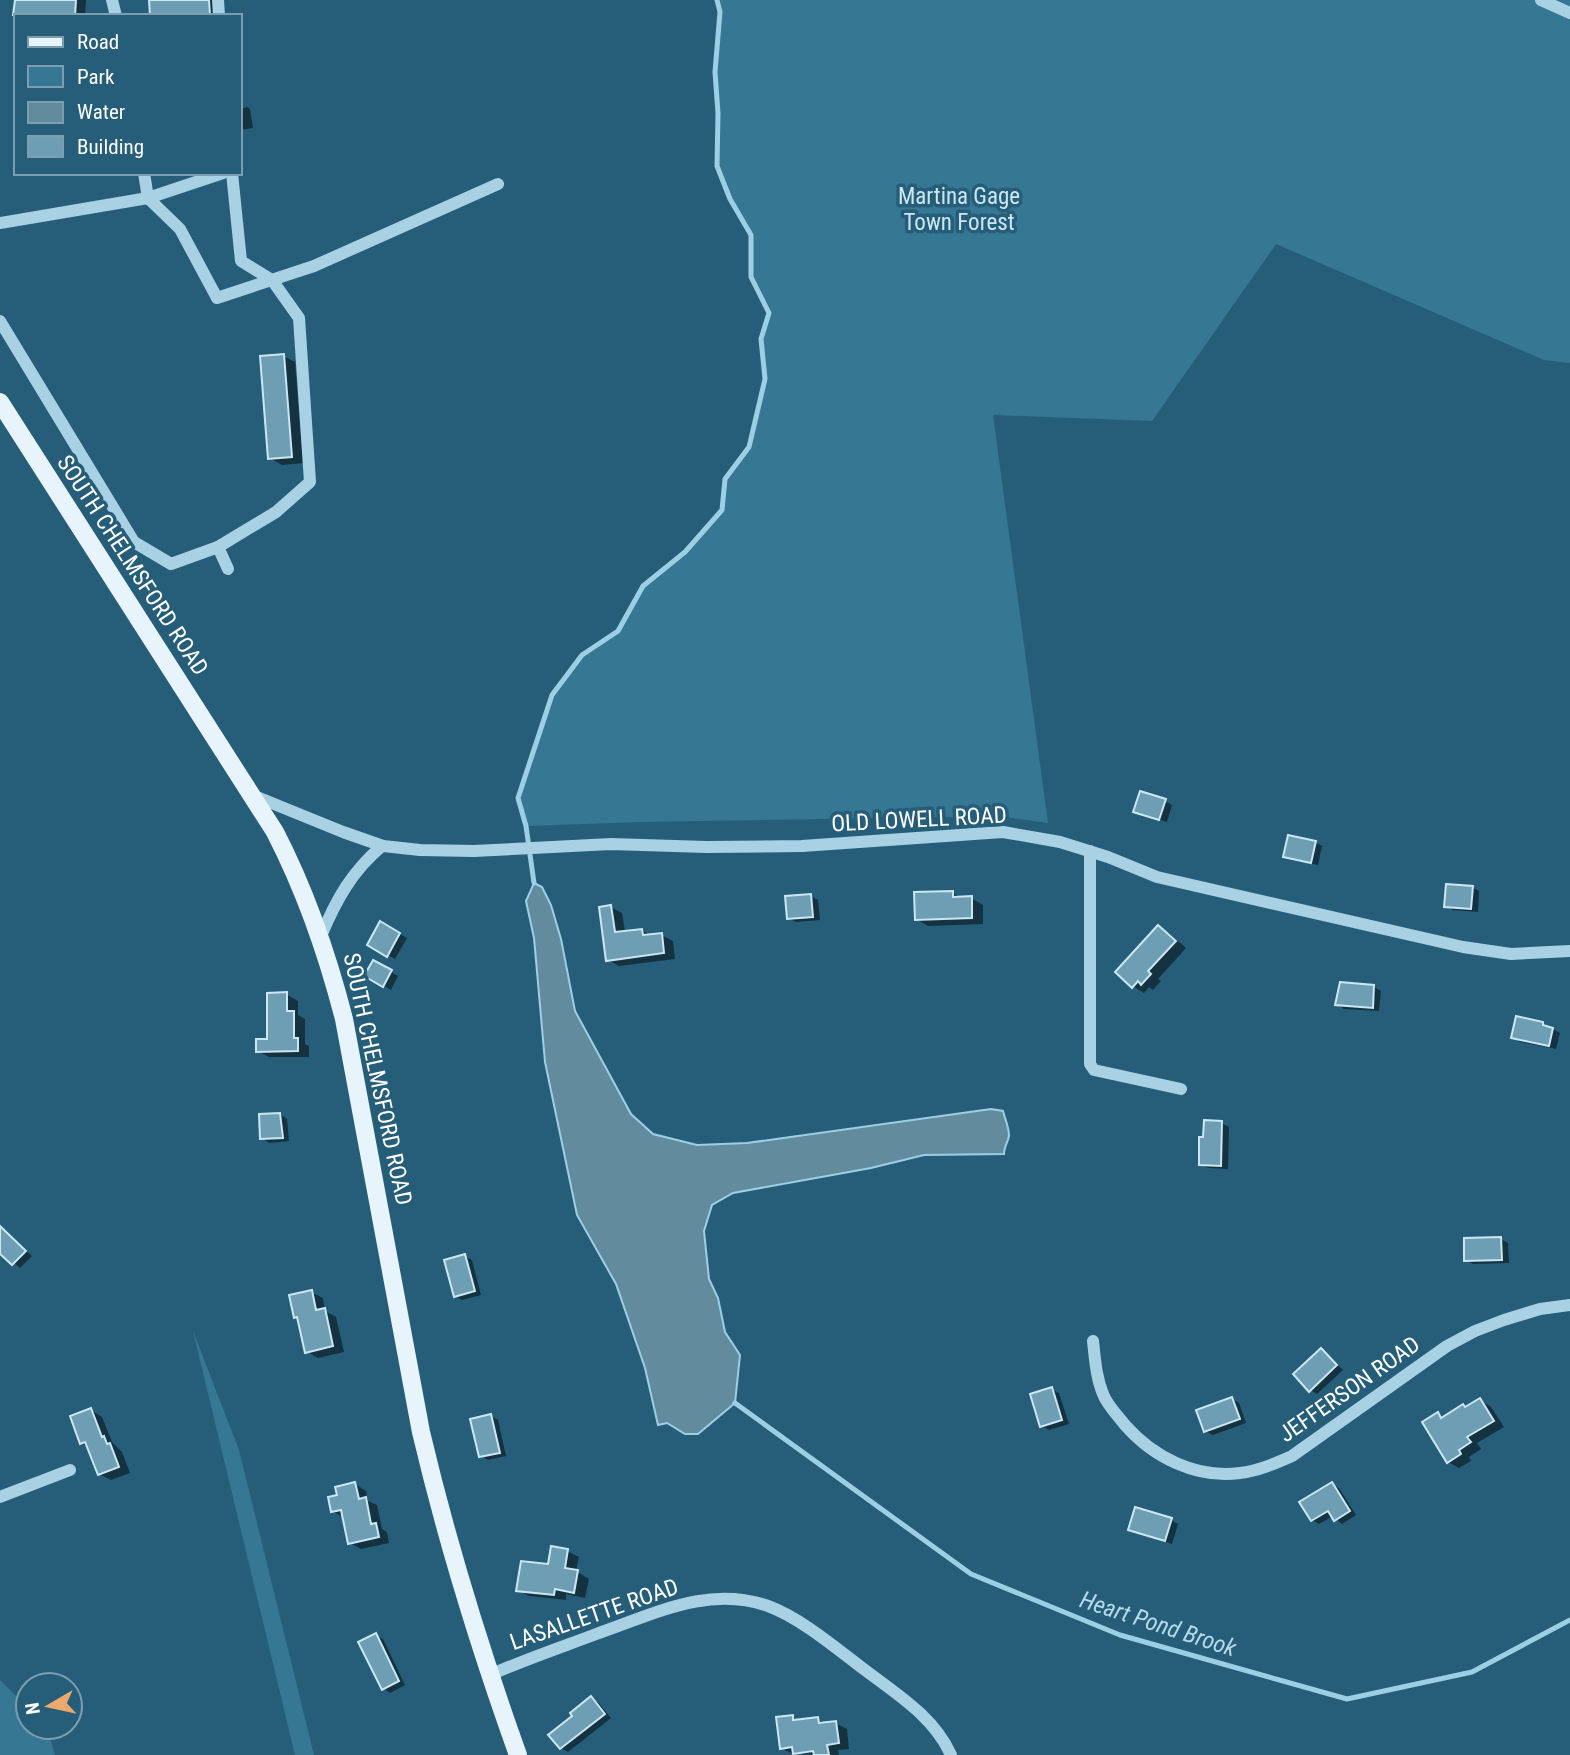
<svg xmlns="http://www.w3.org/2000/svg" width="1570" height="1755" viewBox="0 0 1570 1755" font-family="'Roboto Condensed',sans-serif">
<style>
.green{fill:#367794}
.water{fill:#628b9e;stroke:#9dcfe4;stroke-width:2}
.shadow{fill:#0007}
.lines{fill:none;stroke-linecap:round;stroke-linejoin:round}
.stream{stroke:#9dcfe4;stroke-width:5}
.building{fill:#6e9eb3;stroke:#cae7f3;stroke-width:2}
.minor{stroke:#a8d1e3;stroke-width:12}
.major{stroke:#e7f4fc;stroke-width:18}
.labels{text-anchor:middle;stroke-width:7;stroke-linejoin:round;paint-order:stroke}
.park-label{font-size:23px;fill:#cae7f3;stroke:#265e79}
.street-label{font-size:23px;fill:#fff;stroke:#265e79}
.water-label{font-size:24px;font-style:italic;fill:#b3daeb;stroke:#265e79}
</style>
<rect width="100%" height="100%" fill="#265e79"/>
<g class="green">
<path d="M717,0h853v363l-26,-3 -268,-116 -124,177 -159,-6 55,408 -50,-7 -356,6 -116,4 -8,-28 34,-103 30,-40 36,-24 25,-45 42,-34 37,-42 3,-31 24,-32 16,-68 -4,-40 8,-26 -18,-36v-43l-21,-35 -13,-33 1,-53 -3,-41 5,-60z"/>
<path d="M193,1331l46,119 75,305h-19z"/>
<path d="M0,1680l28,28v19l19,1 8,27h-55z"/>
</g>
<path class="water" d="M534,883l8,4 9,18 10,34 14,72 56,103 22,20 44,11 50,-2 244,-34 12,2c2,8 6,16 6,25 -1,6 -5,11 -5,18l-80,1 -53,13 -138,25 -21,12 -8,26 5,48 9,19 7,34 15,23 -5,48 -37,31h-13l-18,-11 -9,2 -13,-57 -29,-84 -39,-69 -32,-153 -11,-124 -8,-37z"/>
<g class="shadow">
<path d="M16,0h70l-1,16h-67l-3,-2z"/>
<path d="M151,0h70v16h-69z"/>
<path d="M247,107l3,2 3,19 -13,2v-21z"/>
<path d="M283,356l12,6 8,101 -21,2 -12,-7z"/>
<path d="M1165,801l7,4 -5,17 -32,-11z"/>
<path d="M1315,842l7,4 -4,19 -26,-5 -7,-4z"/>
<path d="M1472,887l7,4 -1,21 -25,-2 -7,-4z"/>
<path d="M953,893l9,5h9l12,7v19l-55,2 -12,-7z"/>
<path d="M811,896l7,4 2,20 -24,2 -8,-4z"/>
<path d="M611,907l11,6 3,19 17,-2 9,6 10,-1 12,6 2,18 -56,7 -11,-6z"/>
<path d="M381,924l26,14 -12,21 -26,-14z"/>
<path d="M1159,927l11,7 16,14 -28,31 3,2 -8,9 -4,-3 -5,6 -11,-7z"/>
<path d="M374,962l24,14 -7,14 -25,-14z"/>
<path d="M1374,987l7,4 -2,20 -35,-2 -7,-5z"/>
<path d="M286,994l12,7v14l7,4v25l4,2v11h-40l-11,-6 11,-11z"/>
<path d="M1542,1023l18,10 -4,16 -36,-7 -7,-4z"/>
<path d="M280,1114l7,5 2,22 -20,2 -7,-5z"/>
<path d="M1221,1123l8,4 -1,42 -20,-1 -8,-4z"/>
<path d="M0,1232l11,4 21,20 -12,12 -20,-17z"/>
<path d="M1501,1239l7,4 1,20 -36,1 -7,-4z"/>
<path d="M464,1256l8,4 9,35 -19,5 -7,-4z"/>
<path d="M311,1292l12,6 2,13 11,6 8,35 -26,6 -12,-7 -7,-32 -3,-2z"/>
<path d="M1321,1350l22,20 -26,24 -7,-4z"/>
<path d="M1051,1389l8,4 10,31 -20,6 -7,-4z"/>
<path d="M1232,1399l7,4 7,20 -33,12 -8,-4z"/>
<path d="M1480,1400l11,7 13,20 -27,16 4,6 -12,8 2,4 -12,7 -11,-6 -10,-48 6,4z"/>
<path d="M91,1410l11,7 10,25 10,10 8,21 -19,7 -12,-6 -10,-26 -8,-5z"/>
<path d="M491,1416l7,4 8,36 -18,4 -7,-4z"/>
<path d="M355,1484l11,7 2,10 9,4 5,24 5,3 2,11 -28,6 -11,-6 -5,-25 -13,-7z"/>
<path d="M1332,1484l7,4 17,27 -14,9 -9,-8 -14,8 -7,-4z"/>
<path d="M1171,1520l7,4 -6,20 -42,-15z"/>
<path d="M567,1551l12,6 -3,14 13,8 -4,19 -19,-4v6l-37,-4 -11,-6z"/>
<path d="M376,1635l7,4 22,46 -15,8 -7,-5z"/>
<path d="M591,1698l7,4 13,16 -43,34 -7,-4 14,-32z"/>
<path d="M792,1717l7,4 18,-2 10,5 8,-1 12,6 2,20 -11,1 1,5 -46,-1 -12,-6z"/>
</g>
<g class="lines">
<g class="stream">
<path d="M534,883l-8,-57 -8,-28 34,-103 30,-40 36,-24 25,-45 42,-34 37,-42 3,-31 24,-32 16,-68 -4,-40 8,-26 -18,-36v-42l-21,-36 -13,-33 1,-53 -3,-41 5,-60 -3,-12"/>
<path d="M735,1403l236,171 149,61 227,64 125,-27 98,-52"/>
</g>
</g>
<g class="building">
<path d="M15,0h61l-1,16 -62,-1z"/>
<path d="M149,0h60l1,15 -60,1z"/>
<path d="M284,354l8,103 -24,2 -8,-103z"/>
<path d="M1140,791l26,8 -7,21 -26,-8z"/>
<path d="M1288,835l28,6 -5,22 -28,-6z"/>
<path d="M1446,884l27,2 -2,23 -27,-2z"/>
<path d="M953,891v6l19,-1v22l-57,2 -1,-28z"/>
<path d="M811,894l2,23 -26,2 -2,-23z"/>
<path d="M611,905l4,27 27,-3 1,6 19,-2 2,20 -58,8 -7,-54z"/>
<path d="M380,921l20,12 -13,24 -20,-12z"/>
<path d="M1158,925l18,16 -28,30 3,3 -10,11 -3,-4 -6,7 -17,-16z"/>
<path d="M373,960l19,10 -9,17 -19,-11z"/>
<path d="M1340,982l34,3 -1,23 -38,-3z"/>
<path d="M287,992v19h7v27h4v13l-42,1v-13h11v-46z"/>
<path d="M1516,1016l27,6v3l10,3 -4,18 -38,-8z"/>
<path d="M280,1113l3,25 -23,1 -1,-25z"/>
<path d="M1204,1120l18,1 -1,45 -22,-1v-28h4z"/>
<path d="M0,1226l26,25 -14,14 -12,-11z"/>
<path d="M1501,1237l1,23 -38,1v-23z"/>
<path d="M465,1254l10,37 -21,6 -10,-37z"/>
<path d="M312,1290l4,20 9,-2 8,38 -28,7 -8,-36 -3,1 -5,-23z"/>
<path d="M1321,1348l16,17 -28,27 -16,-18z"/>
<path d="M1052,1387l10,33 -22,7 -10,-33z"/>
<path d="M1232,1397l8,22 -36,13 -8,-22z"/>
<path d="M1480,1398l14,23 -27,16 4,5 -12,8 2,4 -14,9 -25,-41 16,-10 3,6 22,-14 2,3z"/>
<path d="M91,1408l11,29 2,-1 3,8 3,-1 9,24 -21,8 -13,-33 -5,2 -10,-28z"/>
<path d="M491,1414l9,39 -21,4 -9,-38z"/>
<path d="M355,1482l4,17 7,-2 5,27 5,-1 3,14 -31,7 -7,-34 -10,2 -3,-15 9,-2 -2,-8z"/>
<path d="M1332,1482l18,29 -16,10 -6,-10 -17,10 -12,-19z"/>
<path d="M1135,1507l37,11 -7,23 -37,-11z"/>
<path d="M551,1546l17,3 -3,19 13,2 -4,23 -19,-4 -1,6 -38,-4 5,-30 27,3z"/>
<path d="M376,1633l23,48 -17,9 -24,-48z"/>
<path d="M591,1696l14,18 -45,35 -12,-14 24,-19 -2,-3z"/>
<path d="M793,1715v5l25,-3 1,6 17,-2 3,22 -12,2 2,10h-15l-1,-4 -20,3 -1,-7 -12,2 -4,-32z"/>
</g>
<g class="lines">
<g class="minor">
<path d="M112,0l4,16"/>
<path d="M218,0l1,16"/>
<path d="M1541,0l29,13"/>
<path d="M223,173l-75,25 32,31 37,69 97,-32 184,-82"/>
<path d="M0,223l148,-25 -4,-25"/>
<path d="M0,321l134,221 37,22 47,-17 58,-35 34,-30 -11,-164 -27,-38 -31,-19 -9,-88"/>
<path d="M218,547l10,22"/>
<path d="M252,795l91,37 40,14 37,4 54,1 137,-7 95,3 96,-1 201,-14 57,10 48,15 49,20 306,70 48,7 59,-3"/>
<path d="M1090,851v213l4,6 87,19"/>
<path d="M321,936c15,-36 31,-65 61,-90"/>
<path d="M1093,1341c2,18 3,36 10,53 4,11 15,22 22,31 28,32 71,54 115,48 18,-2 36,-10 52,-17l155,-110 28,-15 29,-11 36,-11 30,-4"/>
<path d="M0,1497l70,-27"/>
<path d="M490,1675c36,-16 72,-28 109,-42 55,-19 110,-48 169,-27 33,12 69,43 97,64 33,25 69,47 86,85"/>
</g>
<path class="major" d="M0,402l275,430c31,60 52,121 69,187l77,413c26,110 59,217 97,323"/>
</g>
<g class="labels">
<g class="park-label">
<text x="959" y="204">Martina Gage<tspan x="959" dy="26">Town Forest</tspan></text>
</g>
<g class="street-label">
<text transform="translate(133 565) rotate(57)" y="8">SOUTH CHELMSFORD ROAD</text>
<text transform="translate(919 819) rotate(-3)" y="8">OLD LOWELL ROAD</text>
<text transform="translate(378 1079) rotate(78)" y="8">SOUTH CHELMSFORD ROAD</text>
<text transform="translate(1349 1389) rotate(-35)" y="8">JEFFERSON ROAD</text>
<text transform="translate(594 1614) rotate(-19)" y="8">LASALLETTE ROAD</text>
</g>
<g class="water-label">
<text transform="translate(1158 1624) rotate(18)" y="8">Heart Pond Brook</text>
</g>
</g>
<rect x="14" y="14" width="228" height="161" fill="#265e79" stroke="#7d9eaf" stroke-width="2"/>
<rect x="28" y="37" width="35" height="10" fill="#e7f4fc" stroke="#7d9eaf" stroke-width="2"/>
<text x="77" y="49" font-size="21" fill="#ffffff">Road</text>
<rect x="28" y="66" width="35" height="21" fill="#367794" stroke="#7d9eaf" stroke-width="2"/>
<text x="77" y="84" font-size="21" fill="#ffffff">Park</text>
<rect x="28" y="102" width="35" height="21" fill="#628b9e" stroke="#7d9eaf" stroke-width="2"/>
<text x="77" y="119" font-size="21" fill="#ffffff">Water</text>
<rect x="28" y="136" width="35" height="21" fill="#6e9eb3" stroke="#7d9eaf" stroke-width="2"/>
<text x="77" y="154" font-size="21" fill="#ffffff">Building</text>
<g transform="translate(49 1706) rotate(261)"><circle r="33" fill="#265e79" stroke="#7d9eaf" stroke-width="2"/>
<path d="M0-5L12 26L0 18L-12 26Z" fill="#eca96d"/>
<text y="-10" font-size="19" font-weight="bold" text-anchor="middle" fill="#ffffff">N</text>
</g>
</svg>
